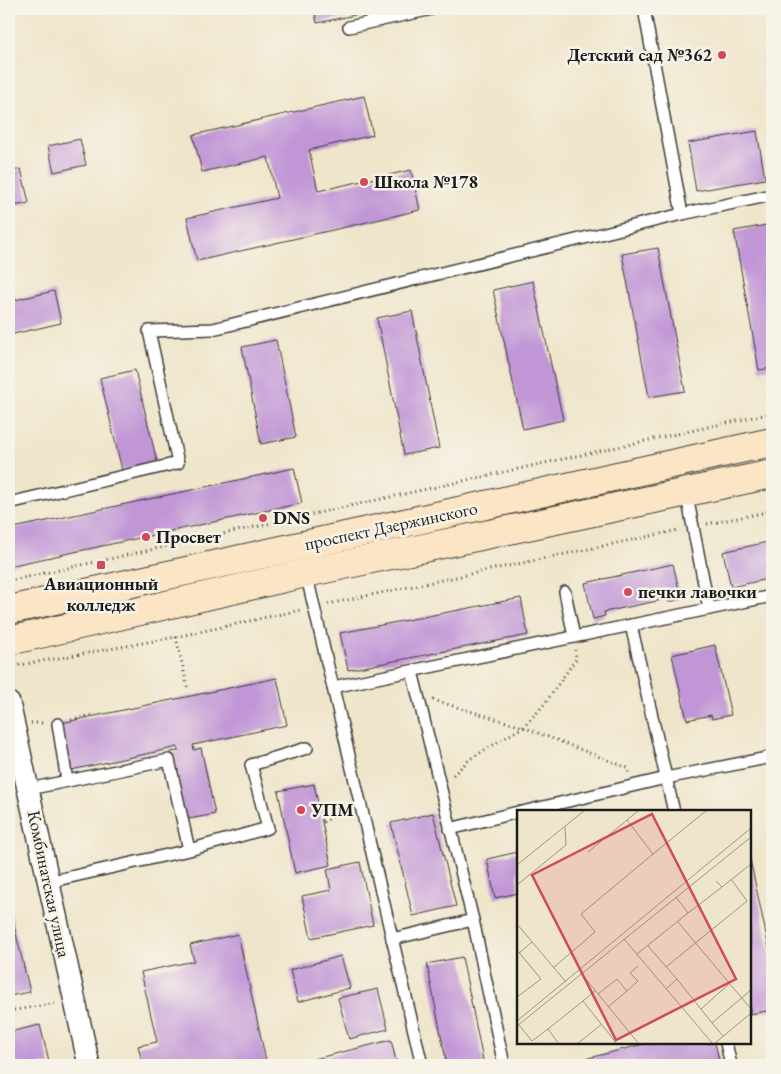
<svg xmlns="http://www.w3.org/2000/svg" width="781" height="1074" viewBox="0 0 781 1074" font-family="'EB Garamond',serif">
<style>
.building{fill:#c196d6}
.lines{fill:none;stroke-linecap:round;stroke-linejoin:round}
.service-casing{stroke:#3c3a36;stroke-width:14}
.minor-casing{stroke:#3c3a36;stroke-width:24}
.secondary-casing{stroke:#3c3a36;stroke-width:30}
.path{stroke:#3c3a36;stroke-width:3;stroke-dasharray:1 4;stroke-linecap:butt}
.service{stroke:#fff;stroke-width:11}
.minor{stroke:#fff;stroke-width:21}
.secondary{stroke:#fce5c4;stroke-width:28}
.poi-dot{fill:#d1495b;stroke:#f7f3e8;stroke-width:2}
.labels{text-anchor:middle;stroke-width:5;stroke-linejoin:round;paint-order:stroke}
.poi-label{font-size:18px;font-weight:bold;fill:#1c1c1c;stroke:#f7f3e8;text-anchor:start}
.street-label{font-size:18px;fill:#1c1c1c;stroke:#f7f3e8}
.inset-road{fill:none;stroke:#9b9584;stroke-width:1}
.view{fill:#d1495b;fill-opacity:0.15;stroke:#d1495b;stroke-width:2.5}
.inset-edge{fill:none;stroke:#1c1c1c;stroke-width:2.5}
</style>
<rect width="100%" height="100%" fill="#f7f3e8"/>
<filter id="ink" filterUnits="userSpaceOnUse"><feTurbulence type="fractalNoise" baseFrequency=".02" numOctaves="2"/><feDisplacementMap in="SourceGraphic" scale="10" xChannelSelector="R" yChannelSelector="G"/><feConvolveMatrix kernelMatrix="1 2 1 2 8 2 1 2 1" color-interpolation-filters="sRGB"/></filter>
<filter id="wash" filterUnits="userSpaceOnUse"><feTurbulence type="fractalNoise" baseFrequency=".0096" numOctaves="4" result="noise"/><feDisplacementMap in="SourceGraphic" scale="20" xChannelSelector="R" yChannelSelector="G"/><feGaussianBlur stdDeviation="1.12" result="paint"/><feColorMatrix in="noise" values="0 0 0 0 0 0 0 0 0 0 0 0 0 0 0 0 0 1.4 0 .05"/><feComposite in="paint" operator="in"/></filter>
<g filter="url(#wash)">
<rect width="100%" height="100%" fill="#efe5ca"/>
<g id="blocks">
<g class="building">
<path d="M314,9h40l1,6 -38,8z"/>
<path d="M364,96l9,39 -64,15 9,41 93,-21 9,40 -223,51 -10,-43 90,-20 -9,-41 -66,15 -9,-37z"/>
<path d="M757,131l8,48 -69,12 -8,-48z"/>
<path d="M80,139l6,26 -32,7 -6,-26z"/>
<path d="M21,169l8,34 -20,4v-35z"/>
<path d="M772,224v144l-13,2 -25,-139z"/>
<path d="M658,248l27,143 -36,6 -27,-143z"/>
<path d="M10,274l5,26 39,-9 7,32 -52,12z"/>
<path d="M533,281l30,139 -40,9 -30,-139z"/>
<path d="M412,311l27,137 -35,7 -27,-137z"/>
<path d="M276,340l20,97 -35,7 -19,-97z"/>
<path d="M135,370l22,92 -35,8 -22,-92z"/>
<path d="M294,468l8,35 -293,63v-37z"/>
<path d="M772,541v37l-41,9 -8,-35z"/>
<path d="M673,564l8,35 -13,3 -1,-3 -63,13 1,4 -12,3 -8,-36z"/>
<path d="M521,598l7,37 -180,35 -8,-37z"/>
<path d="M715,645l16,70 -19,4 -1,-4 -24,5 -15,-65z"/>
<path d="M277,678l10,47 -94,20 1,5 7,-2 14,66 -31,6 -14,-68 8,-1v-4l-107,23 -10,-47z"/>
<path d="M314,784l17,81 -36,8 -17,-82z"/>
<path d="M433,813l23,93 -43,10 -22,-93z"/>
<path d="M518,852v41l-23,5 -8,-39z"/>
<path d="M750,859l22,103v48l-22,4z"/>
<path d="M360,862l13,63 -62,13 -9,-42 29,-6 -4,-21z"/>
<path d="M9,905l21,87 -21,4z"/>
<path d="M238,934l29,131h-124l-5,-19 19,-4 -16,-70 53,-11 -4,-16z"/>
<path d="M341,956l9,32 -52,14 -8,-32z"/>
<path d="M462,957l22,108h-37l-20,-101z"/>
<path d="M378,989l10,40 -39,10 -11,-41z"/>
<path d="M40,1025l10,40h-41v-33z"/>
<path d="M391,1040l6,25h-107z"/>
<path d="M648,1043h67l5,21 -159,1z"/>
</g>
</g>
</g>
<g filter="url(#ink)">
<use href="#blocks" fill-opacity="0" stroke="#3c3a36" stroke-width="1"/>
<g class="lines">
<g class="service-casing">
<g id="service">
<path d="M644,9l38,205 90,-19"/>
<path d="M349,27l83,-18"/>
<path d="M9,503l169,-40 -29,-132 64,-2 469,-115"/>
<path d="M306,573l116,492"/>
<path d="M565,592l9,45"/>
<path d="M709,609l63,-13"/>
<path d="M631,625l43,187"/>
<path d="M412,671l61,249"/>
<path d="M333,687l376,-78 -23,-118"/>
<path d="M58,724l9,57"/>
<path d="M29,789l140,-29 20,90 -141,32"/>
<path d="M522,812l144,-34 106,-21"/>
<path d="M450,829l68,-17"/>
<path d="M189,850l79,-22 -17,-63 56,-17"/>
<path d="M392,939l81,-19 31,145"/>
<path d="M726,1043l5,22"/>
</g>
</g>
<g class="minor-casing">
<path id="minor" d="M9,703l80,362"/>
</g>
<g class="secondary-casing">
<g id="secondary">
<path d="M9,610l763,-168"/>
<path d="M9,641l297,-68 466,-99"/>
</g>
</g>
<g class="path">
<path d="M707,524l65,-13"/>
<path d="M9,581l763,-168"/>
<path d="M328,604l351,-74"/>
<path d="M176,637l12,52"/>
<path d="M9,667l167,-30 124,-27"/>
<path d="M433,700l90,27 105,41 1,5"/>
<path d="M71,720l21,-5"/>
<path d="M31,723h14"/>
<path d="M453,775l17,-16 53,-32 20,-21 33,-47 -1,-9"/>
<path d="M323,822l24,-12"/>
<path d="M9,1011l49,-8"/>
</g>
<use href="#service" class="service"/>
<use href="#minor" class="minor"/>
<use href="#secondary" class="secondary"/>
</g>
</g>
<g class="poi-dot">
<circle cx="722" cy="55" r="5"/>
<circle cx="364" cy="182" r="5"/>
<circle cx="263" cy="518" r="5"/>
<circle cx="146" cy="537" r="5"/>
<rect x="96" y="560" width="10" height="10" rx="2.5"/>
<circle cx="628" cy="592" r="5"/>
<circle cx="301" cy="810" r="5"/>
</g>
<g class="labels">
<g class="poi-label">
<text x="712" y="61" text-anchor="end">Детский сад №362</text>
<text x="374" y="188">Школа №178</text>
<text x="273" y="524">DNS</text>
<text x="156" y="543">Просвет</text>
<text x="101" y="590" text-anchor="middle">Авиационный<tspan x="101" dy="21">колледж</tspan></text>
<text x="638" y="598">печки лавочки</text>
<text x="311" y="816">УПМ</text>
</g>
<g class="street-label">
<text transform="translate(391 526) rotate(-12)" y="6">проспект Дзержинского</text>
<text transform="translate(49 884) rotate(78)" y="6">Комбинатская улица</text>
</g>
</g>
<g transform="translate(517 810)">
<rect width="234" height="234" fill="#efe5ca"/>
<path class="inset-road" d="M122,0l-12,10 26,34 54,-44M71,42l39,-32M0,55l68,-55M0,75l49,-40 -1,-18M205,77l29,-23M171,103l34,-26 -6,-6M161,112l73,87M0,114l49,58M107,129l89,105M131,136l29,33M0,140l24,29 -24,18M2,143l13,-11M120,144l51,-41 -12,-16M149,157l81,-66 -16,-22M36,158l42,-36 -14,-18 72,-60M64,163l58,71M149,179l11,-10 35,44 39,-33M78,181l-12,10 34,43M110,181l11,-10 -8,-8 8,-7M81,184l19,-15 10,12 -19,16M184,199l28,-25M0,211l234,-193M195,213l11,13M2,215l13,16 16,-12M0,216l234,-189M42,234l-11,-15 35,-28M60,234l25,-20M197,234l37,-31"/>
<path class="view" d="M135,4l84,165 -120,61 -84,-165z"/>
<rect width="234" height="234" class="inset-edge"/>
</g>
<rect width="781" height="1074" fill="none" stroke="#f7f3e8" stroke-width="30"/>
</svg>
